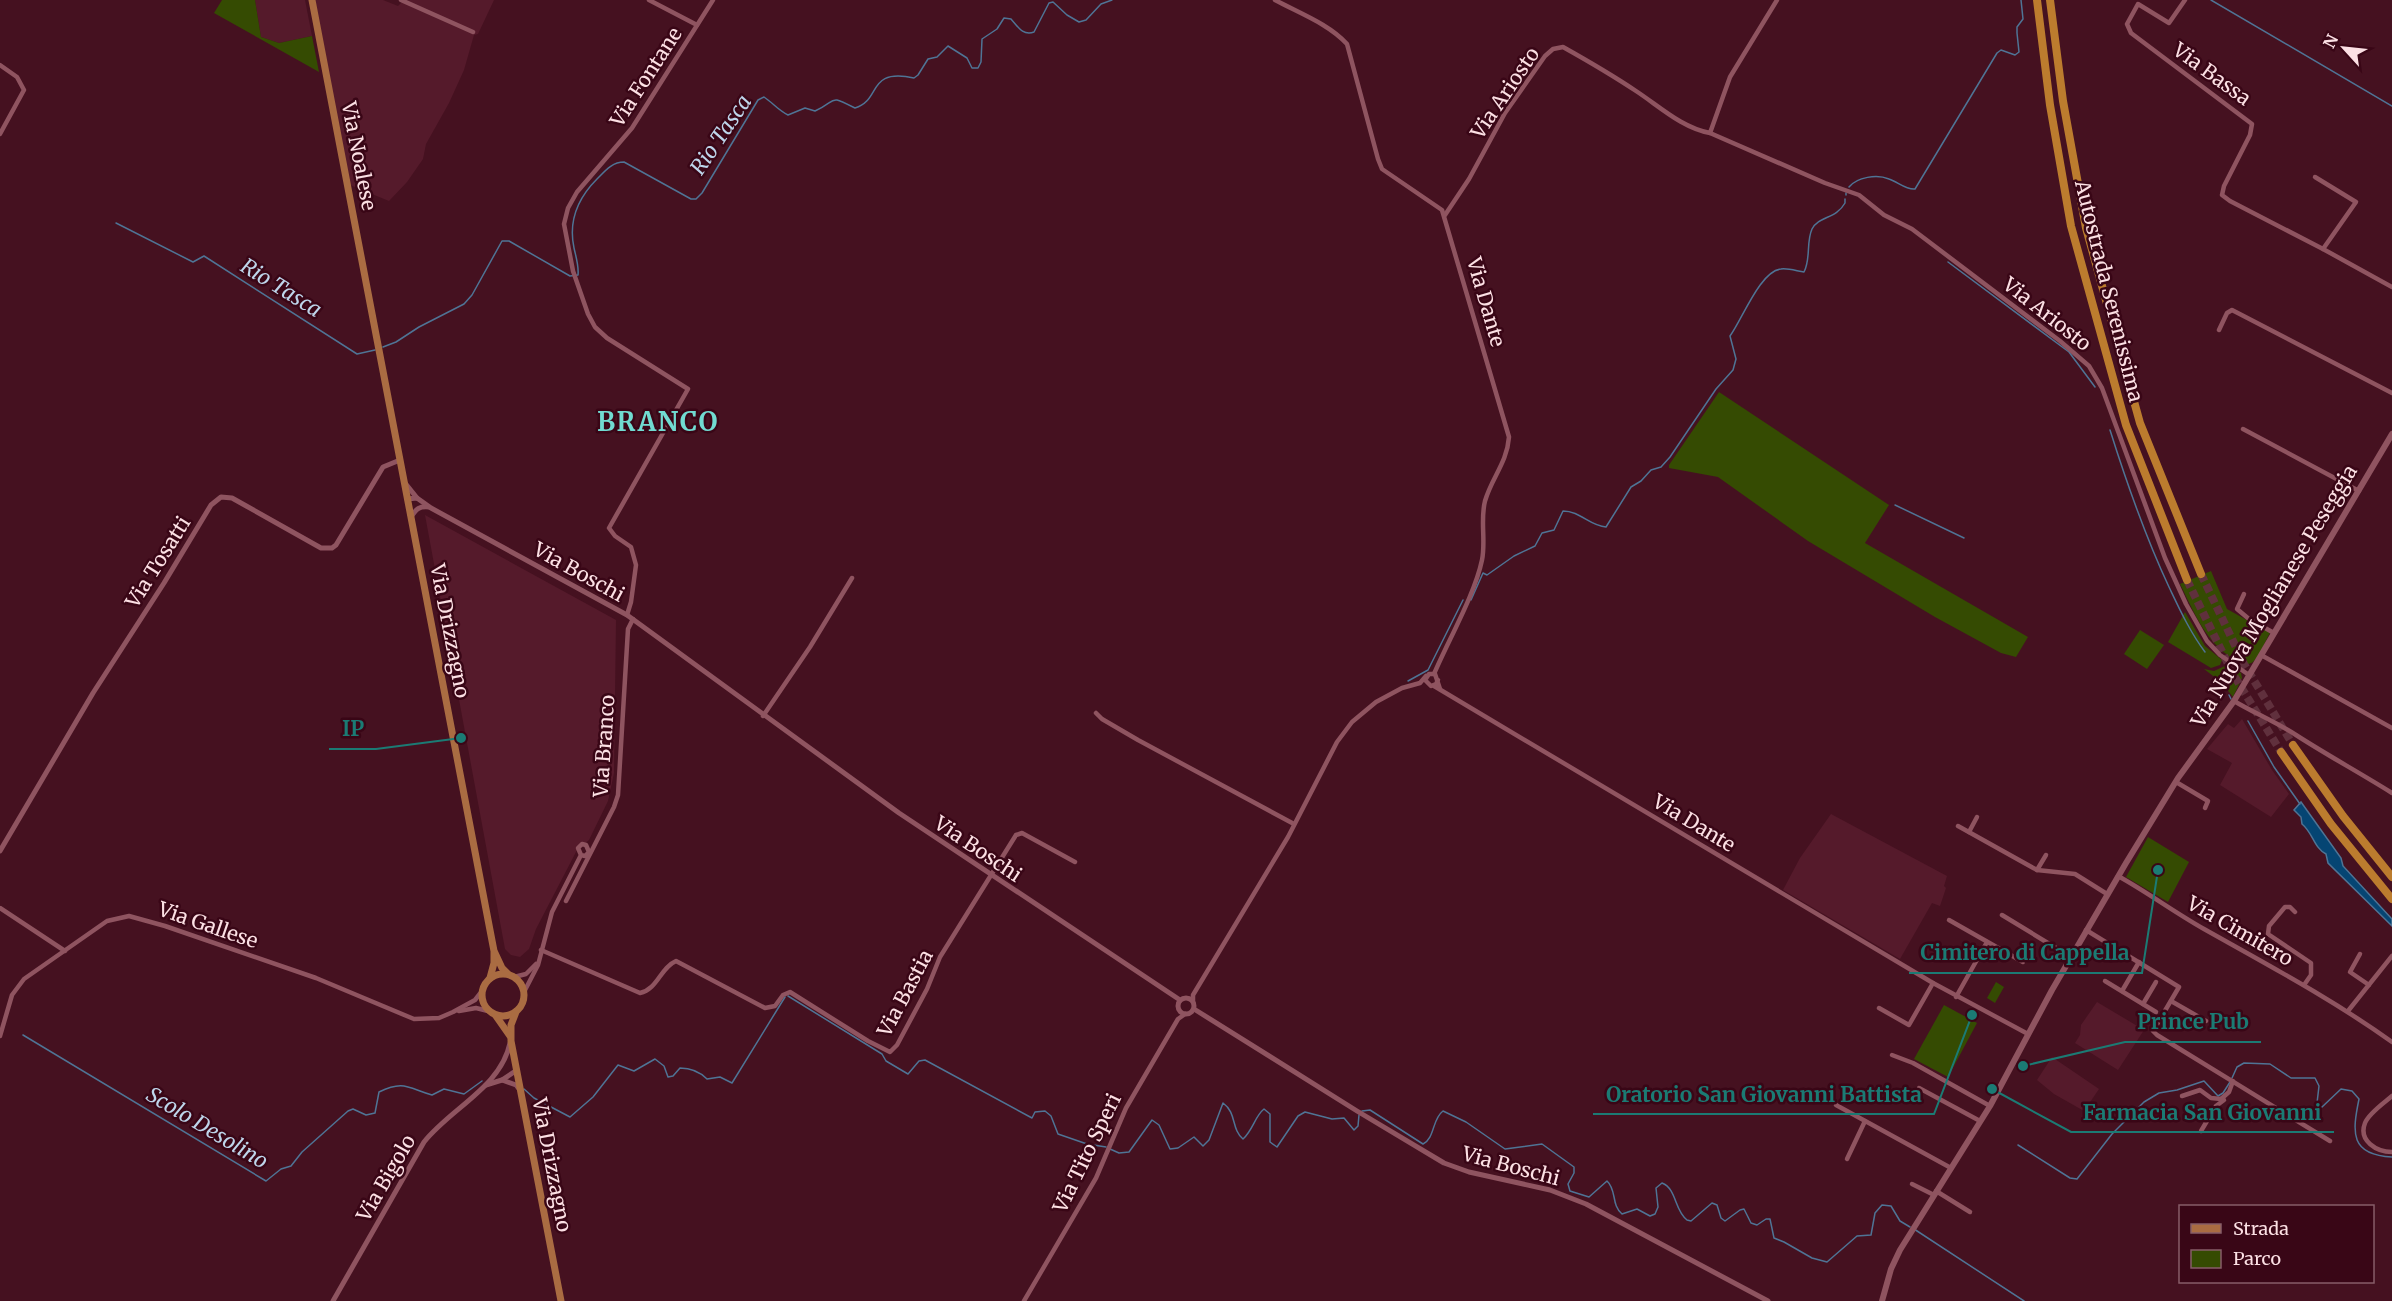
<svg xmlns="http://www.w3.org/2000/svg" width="2392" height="1301" viewBox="0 0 2392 1301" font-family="Merriweather,serif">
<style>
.built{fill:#551a2b}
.green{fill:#354b02}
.water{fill:#054573;stroke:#4f7495;stroke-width:1.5}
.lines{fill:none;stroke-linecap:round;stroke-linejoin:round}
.stream{stroke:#4f7495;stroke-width:1.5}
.motorway-tunnel{stroke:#60303d;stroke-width:8;stroke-dasharray:8 4;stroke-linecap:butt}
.minor{stroke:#8f5460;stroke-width:4.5}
.tertiary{stroke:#8f5460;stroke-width:5}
.secondary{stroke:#8f5460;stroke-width:6}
.primary{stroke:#aa6c42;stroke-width:7}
.motorway{stroke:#bc7c2e;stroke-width:8}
.labels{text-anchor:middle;stroke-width:5;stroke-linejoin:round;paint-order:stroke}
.street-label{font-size:20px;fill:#fce0e4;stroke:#390616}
.water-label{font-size:21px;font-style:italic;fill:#bed5ea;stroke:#390616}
.district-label{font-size:26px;font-weight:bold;letter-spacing:1.5px;fill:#71dbd1;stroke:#390616}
.leader{fill:none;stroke:#1b7b74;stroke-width:2}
.callout-dot{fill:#1b7b74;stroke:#390616;stroke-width:2}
.callout-label{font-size:21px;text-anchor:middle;font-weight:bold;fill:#1b7b74;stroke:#390616;stroke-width:5;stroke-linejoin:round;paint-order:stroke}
</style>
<rect width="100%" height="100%" fill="#451120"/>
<g class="built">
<path d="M255,0h50l7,36 -33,7 -18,-6z"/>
<path d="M315,0h68l15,6 6,-6h90l-16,34 -4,1 -10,35 -15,33 -23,41 -3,15 -16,23 -18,19 -39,-16z"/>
<path d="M425,515l191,105 -2,153 -6,28 -19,39 -12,10 -41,79 -7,20 -9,8 -9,-2 -6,-6z"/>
<path d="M2242,719l30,51 17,24 -18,23 -51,-32 12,-22 -25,-14 21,-25 6,4z"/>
<path d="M1831,814l116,62 -3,10 2,2 -6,18 -8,-3 -32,56 -117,-69 17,-32z"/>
<path d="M2097,1002l47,28 -26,40 -43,-27 5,-8 1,-10z"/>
<path d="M2052,1057l47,32 -15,22 -30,-17 -17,-14z"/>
</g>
<g class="green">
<path d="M222,0h33l6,37 18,6 33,-7 7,36 -105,-59z"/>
<path d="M1719,392l170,113 -24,38 163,94 -12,20 -15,-4 -66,-36 -127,-76 -90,-64 -49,-9v-3z"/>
<path d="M2211,571l16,38 43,24c-5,8 -9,21 -16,28 -5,5 -12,3 -17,0 -31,-17 -42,-47 -57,-77z"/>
<path d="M2185,612l20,34 17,14 -2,5 -9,3 -43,-26z"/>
<path d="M2140,630l24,15 -17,24 -23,-15z"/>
<path d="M2229,664l12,9 1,5 -9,19 -12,-15 -17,-13 10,2z"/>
<path d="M2148,837l41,25 -21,40 -42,-25z"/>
<path d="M1996,982l8,5 -9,16 -8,-5z"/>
<path d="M1944,1005l33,18 -29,54 -34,-18z"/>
</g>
<path class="water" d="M2301,802l40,56 2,8 49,53v7l-64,-63 -2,-9c-12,-6 -13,-21 -24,-30l-1,-7 -7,-7z"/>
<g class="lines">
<g class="stream">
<path d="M2211,0l181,106"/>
<path d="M1849,187c8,-10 28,-13 40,-8 9,3 17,11 26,10l82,-136 4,-3 14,5 4,-3 -2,-19v-6l6,-8 -2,-19"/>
<path d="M1846,193v2"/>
<path d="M116,223l77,39 11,-6 153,98 18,-4"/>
<path d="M1948,262l121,90 26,35"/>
<path d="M383,347l13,-5 23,-15 45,-23 8,-9 30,-54h7l61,35 8,-1c1,-9 -2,-18 -4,-27 -6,-28 4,-50 23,-69 8,-8 15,-17 27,-17l67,37h5l6,-6 56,-93 6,-3c9,6 14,13 24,18l17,-7 10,3c24,-11 12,-17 40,-3 27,-8 11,-40 59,-30l4,-3 10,-16 9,-2 11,-11 19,12 5,10h6l3,-6 1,-23 15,-10 7,-11 7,1c7,8 12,17 23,13l15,-29 4,-1 14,13 12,7 7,-2 15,-16 11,-4"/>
<path d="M2110,430c17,54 35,106 59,157 11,23 21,45 36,65"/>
<path d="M1895,505l69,33"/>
<path d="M1471,600l12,-27 4,2 27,-19 21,-10 7,-13 12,-3 9,-19c17,0 27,15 43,16l25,-40 10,-6 10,-11 10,-3 9,-10 46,-68 17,-19 3,-11 -6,-23c12,-16 30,-65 51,-67 7,-1 16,2 23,3 7,-13 2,-30 8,-43 7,-13 24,-10 33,-26v-4"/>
<path d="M1408,681l20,-11 35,-70"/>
<path d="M2229,695l2,4"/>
<path d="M2248,721l26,46 26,37"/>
<path d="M788,996l94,58 4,7 22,13 11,-13 6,-1 107,58 3,-6 10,-1 6,5 7,18 29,10 19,3"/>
<path d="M23,1035l243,146 15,-12 10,-3 11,-14 46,-41 5,-2 13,6 9,-2 4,-21c25,-12 29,-4 53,3l12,-6 20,5 18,-13"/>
<path d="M2232,1078l5,-11 7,-4 26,1 21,14h24l4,8 -2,17 5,4 19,-18 11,2 7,8c-7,34 -9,56 33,58"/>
<path d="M524,1089l10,9 36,19 23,-20 25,-32 16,6 21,-12 9,7 4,11 5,-1 7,-8c11,0 19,3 27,11l13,-2 12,6 53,-86"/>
<path d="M1362,1111l8,-1 53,34c12,-6 9,-25 20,-33l23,11 39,27 37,-5 32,23v6l-6,11 2,7 19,6 18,-16c10,9 4,24 15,33l15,-5 13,7 5,-2 3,-7 -2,-19 6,-5c15,6 12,27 25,37l4,1 21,-18 5,2 4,13 4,3 15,-11 4,-1 7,14 6,2 9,-6h4l4,19 10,4 28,16 15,4 30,-26 14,-1 4,-22 7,-8 9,1 9,15 10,6"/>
<path d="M2018,1145l52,33 7,1 35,-45 32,-32 15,-9 18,-3 27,-9 14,15 5,-3 7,-11"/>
<path d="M1110,1149l9,4 10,-1 23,-32 7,5 11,24 8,-1 16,-11 9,9 6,-6 14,-37c14,10 8,26 20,36 10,-9 12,-23 21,-30l6,5v28l7,5 21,-31 7,-4 27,7 12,-1 10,12 4,-4 1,-11"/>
<path d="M1914,1229l110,72"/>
</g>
<g class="motorway-tunnel">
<path d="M2201,574l43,90 49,81"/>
<path d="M2187,580l46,94 48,78"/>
</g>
<g class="minor">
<path d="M401,0l72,32"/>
<path d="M649,0l48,25"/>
<path d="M1275,0c24,13 54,24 72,44l31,115 4,10 60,41 67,227c-2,26 -17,40 -24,64 -5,19 1,40 -3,59 -7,34 -34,81 -48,114"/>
<path d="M2185,0l-16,23 -31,-19 -11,20 4,9 121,91 -2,11 -26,51 -2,9 8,6 93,48 69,38"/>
<path d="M0,65l17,12 7,13 -24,44"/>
<path d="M1710,133l115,50 34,12 25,20 28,14 148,112 29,25 13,22 63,170 21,46 21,37 13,14 29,20"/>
<path d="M2315,177l41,25 -33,47"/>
<path d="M1445,215l24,-36 36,-66 40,-57 8,-7 10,-2c25,14 49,28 73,44 23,15 46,37 74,42l20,-56 47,-77"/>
<path d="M2219,330l8,-17 5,-3 160,83"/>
<path d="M2243,429l116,62"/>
<path d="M2244,594l-7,15 12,10 25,14"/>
<path d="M627,615l4,-13 5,-37 -5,-18 -16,-11 -6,-8 79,-139 -81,-51 -12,-11 -7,-13 -15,-43 -9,-47 4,-16 9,-16 55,-64 81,-128"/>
<path d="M2261,655l131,73"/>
<path d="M1438,680l-2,4 -5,2 -6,-6 4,-6h6l5,15"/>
<path d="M1434,686l499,297 95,51"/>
<path d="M2234,701c20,12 42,21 62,34 31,20 64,38 96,58"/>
<path d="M1096,713l6,6 36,21 156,84"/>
<path d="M763,716l47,-69 42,-69"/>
<path d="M2176,782l32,19 -3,7"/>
<path d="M1958,826l79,44 38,4 32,20"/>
<path d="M1969,832l8,-15"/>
<path d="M2037,870l9,-15"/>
<path d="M2118,876c29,16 56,36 86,53 64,36 128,70 188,113"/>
<path d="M566,901l48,-94 4,-12 10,-166 5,-10"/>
<path d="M0,908l65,43"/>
<path d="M2295,912l-5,-5h-5l-16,19 -1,8 43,29v12l-7,10"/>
<path d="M2002,915l69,42"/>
<path d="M1949,920l74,42"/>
<path d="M2086,930l93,57 -26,44 4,4 173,106"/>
<path d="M541,950l99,43c18,-4 20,-25 36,-32l89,47 10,-2 8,-11 7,-3 78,49 22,11 7,-7 30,-56 13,-32 76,-122 6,-2 53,29"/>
<path d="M2360,954l-10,18 19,13"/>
<path d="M514,977l12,-3 10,-10"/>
<path d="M2105,981l51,31"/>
<path d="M2122,991l17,-29"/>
<path d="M524,992l14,-27 14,-53 29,-57 4,1 4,-4 -3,-7 -4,-1 -4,4 3,7"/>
<path d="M1956,997l31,-55"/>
<path d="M1193,1001v-6l95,-158 49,-95 15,-20 24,-20 26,-14 18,-5 6,-7"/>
<path d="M2171,1001l35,20"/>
<path d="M2143,1004l13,-22"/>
<path d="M1879,1008l30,17 24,-42"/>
<path d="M459,1011l17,-3 12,3"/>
<path d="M2348,1011l44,-55"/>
<path d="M0,1036l12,-41 12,-16 83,-58 22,-5 36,10 151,52 98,41 25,-1 14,-6 22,-12 7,-9"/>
<path d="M1892,1055l21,8 77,43"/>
<path d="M1919,1088l61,33"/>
<path d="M2182,1096l18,-6 11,8 10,1 8,-7 4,-11"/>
<path d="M2392,1096c-8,7 -23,17 -27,27 -7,18 12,29 27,29"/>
<path d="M1836,1105l115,63"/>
<path d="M2201,1131l15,-25 8,-6"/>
<path d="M1847,1159l18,-38"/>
<path d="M1912,1184l22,11"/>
<path d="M1936,1191l34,21"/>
<path d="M1024,1301l72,-123 30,-70 52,-89 7,-5"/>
</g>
<g class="tertiary">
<path d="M405,483l12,15"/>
<path d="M407,499l10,-1 14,10 196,107 272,198 281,187"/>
<path d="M411,517c5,-8 8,-11 18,-10"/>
<path d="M0,851l93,-158 71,-110 47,-78 10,-8 11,1 89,50h11l4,-3 47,-78 17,-7"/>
<circle cx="1186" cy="1006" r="8"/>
<path d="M1194,1009l163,102 87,52 25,9 81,18 36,14 182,97"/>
<path d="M502,1080l14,5 4,5"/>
<path d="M486,1085l16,-5 15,-10"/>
<path d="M333,1301l91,-159c27,-34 77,-55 86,-99"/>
</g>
<path class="secondary" d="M1882,1301l9,-32 9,-19 90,-144 62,-116 74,-127 52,-85 56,-77 158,-267"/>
<g class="primary">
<path d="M312,0l182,951v12l-4,15"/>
<path d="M495,953l7,15 6,6"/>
<circle cx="503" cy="995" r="21"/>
<path d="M516,1012l-5,13v16l50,260"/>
<path d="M496,1016l14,20"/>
</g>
<g class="motorway">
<path d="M2037,0l13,105 21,121 55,199 61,155"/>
<path d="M2050,0l13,101 23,127 54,195 61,151"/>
<path d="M2293,745l50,71 49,61"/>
<path d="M2281,752l50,72 61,75"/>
</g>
</g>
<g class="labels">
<g class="street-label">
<text transform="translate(2212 74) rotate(36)" y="7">Via Bassa</text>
<text transform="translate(646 77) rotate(-57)" y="7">Via Fontane</text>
<text transform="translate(1505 93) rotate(-56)" y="7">Via Ariosto</text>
<text transform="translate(359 156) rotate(79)" y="7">Via Noalese</text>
<text transform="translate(2109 291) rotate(76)" y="7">Autostrada Serenissima</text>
<text transform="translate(1486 302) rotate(74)" y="7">Via Dante</text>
<text transform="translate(2047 314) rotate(38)" y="7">Via Ariosto</text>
<text transform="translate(158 562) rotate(-58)" y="7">Via Tosatti</text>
<text transform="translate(579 572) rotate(29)" y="7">Via Boschi</text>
<text transform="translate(2274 596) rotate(-59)" y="7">Via Nuova Moglianese Peseggia</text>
<text transform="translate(450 631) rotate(79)" y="7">Via Drizzagno</text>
<text transform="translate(604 746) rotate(-86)" y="7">Via Branco</text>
<text transform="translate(1694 823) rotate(31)" y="7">Via Dante</text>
<text transform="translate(978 849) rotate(34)" y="7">Via Boschi</text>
<text transform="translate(208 925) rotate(19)" y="7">Via Gallese</text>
<text transform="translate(2240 931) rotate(30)" y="7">Via Cimitero</text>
<text transform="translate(905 993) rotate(-62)" y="7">Via Bastia</text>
<text transform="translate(1087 1153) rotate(-64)" y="7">Via Tito Speri</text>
<text transform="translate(552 1165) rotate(79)" y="7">Via Drizzagno</text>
<text transform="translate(1511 1166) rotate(15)" y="7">Via Boschi</text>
<text transform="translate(386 1178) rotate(-60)" y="7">Via Bigolo</text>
</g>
<g class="water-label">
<text transform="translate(721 135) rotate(-56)" y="7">Rio Tasca</text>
<text transform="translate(281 288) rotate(32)" y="7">Rio Tasca</text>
<text transform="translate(207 1128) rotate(31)" y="7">Scolo Desolino</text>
</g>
<g class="district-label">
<text x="658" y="431">BRANCO</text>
</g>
</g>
<path class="leader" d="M461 738L376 749H329M2158 870L2142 973H1909M2023 1066L2125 1042H2261M1972 1015L1934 1114H1593M1992 1089L2071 1132H2334"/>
<g class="callout-dot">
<circle cx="461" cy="738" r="6"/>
<circle cx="2158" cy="870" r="6"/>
<circle cx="2023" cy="1066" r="6"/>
<circle cx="1972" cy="1015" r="6"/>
<circle cx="1992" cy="1089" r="6"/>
</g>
<g class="callout-label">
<text x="353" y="736">IP</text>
<text x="2025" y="960">Cimitero di Cappella</text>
<text x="2193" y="1029">Prince Pub</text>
<text x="1764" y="1102">Oratorio San Giovanni Battista</text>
<text x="2202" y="1120">Farmacia San Giovanni</text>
</g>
<rect x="2179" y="1205" width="195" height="78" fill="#390616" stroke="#875d68" stroke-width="1.5"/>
<rect x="2191" y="1224" width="30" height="9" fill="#aa6c42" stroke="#875d68" stroke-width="1.5"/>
<text x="2233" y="1235" font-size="18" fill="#fce0e4">Strada</text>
<rect x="2191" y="1250" width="30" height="18" fill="#354b02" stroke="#875d68" stroke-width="1.5"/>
<text x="2233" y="1265" font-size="18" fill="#fce0e4">Parco</text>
<g transform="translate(2344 48) rotate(297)" stroke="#390616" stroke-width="4.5" paint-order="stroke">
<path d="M0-4.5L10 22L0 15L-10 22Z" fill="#fce0e4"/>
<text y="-9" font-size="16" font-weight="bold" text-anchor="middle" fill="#fce0e4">N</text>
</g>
</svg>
